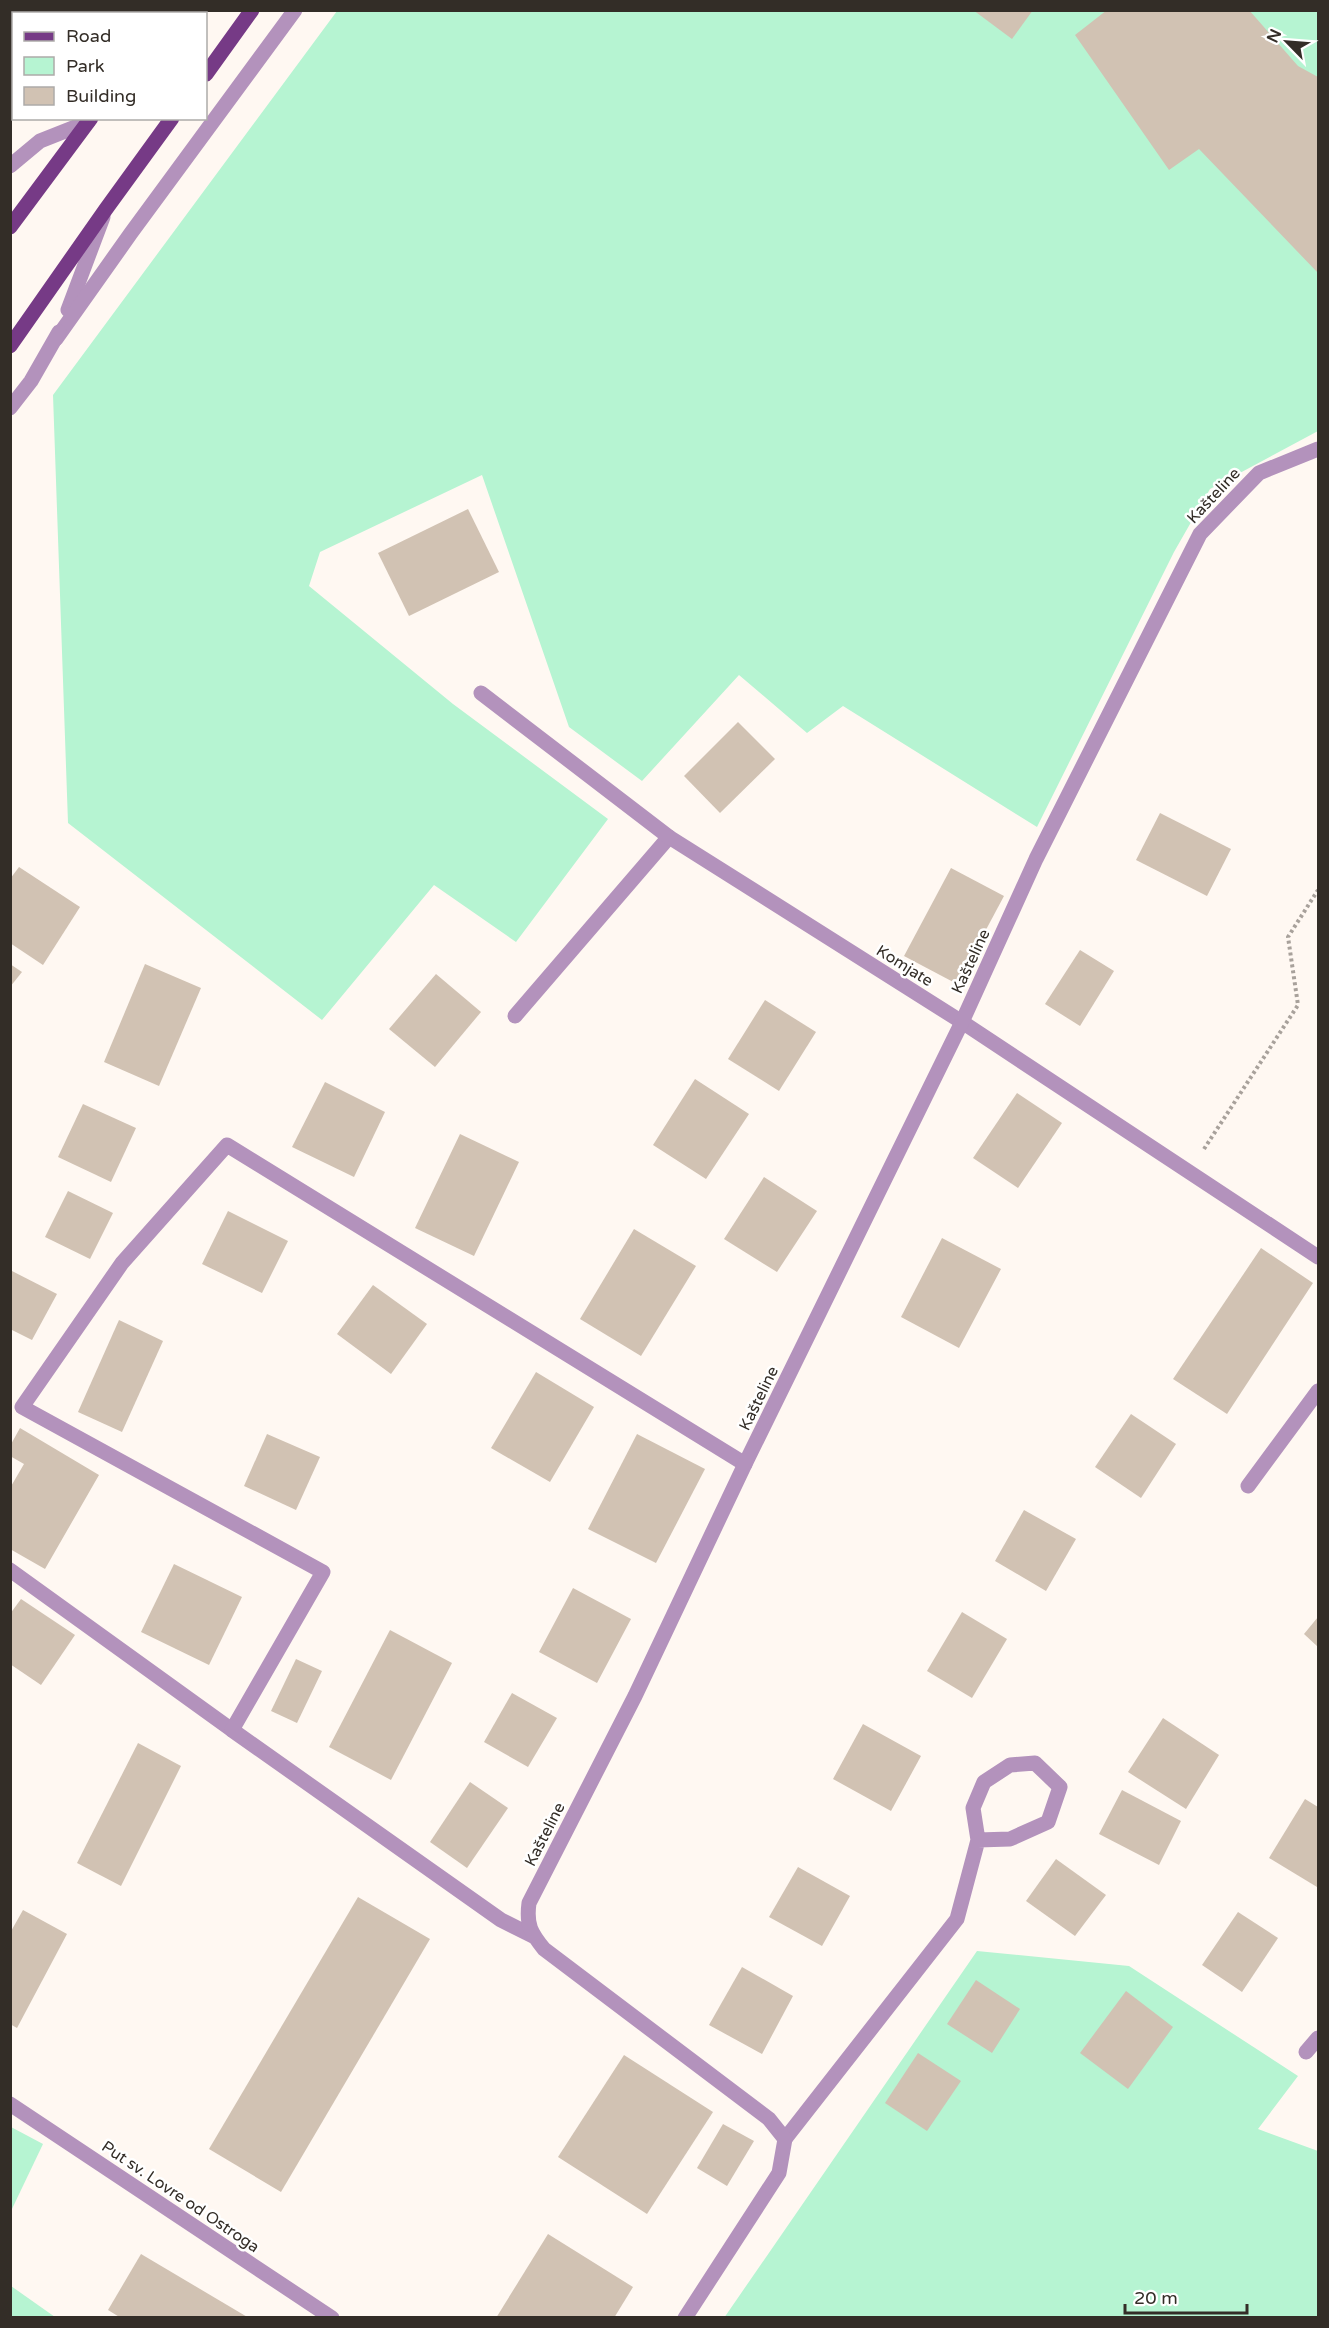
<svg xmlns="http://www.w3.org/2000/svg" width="1329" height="2328" viewBox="0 0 1329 2328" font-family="'Varela Round',sans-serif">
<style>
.green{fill:#b6f4d2}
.building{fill:#d1c2b3}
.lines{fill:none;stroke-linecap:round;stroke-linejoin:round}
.path{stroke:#a8a19b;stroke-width:4;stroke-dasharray:3 3;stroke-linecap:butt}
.service{stroke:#b392bc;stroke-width:15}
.minor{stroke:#b392bc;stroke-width:15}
.tertiary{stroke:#b392bc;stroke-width:15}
.primary{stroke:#763a86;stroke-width:15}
.labels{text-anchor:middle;stroke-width:5;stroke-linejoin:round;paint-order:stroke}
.street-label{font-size:16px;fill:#332d27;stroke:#fff}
</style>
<rect width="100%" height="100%" fill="#fff8f2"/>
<g class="green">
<path d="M337,11h981v420l-108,58 -36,63 -137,275 -194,-121 -36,27 -68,-58 -97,106 -73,-54 -87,-252 -162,77 -11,34 144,118 155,115 -92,123 -82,-57 -112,135 -254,-197 -15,-428z"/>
<path d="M977,1951l152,15 169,110 -40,53 60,22v166l-594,1z"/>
<path d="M11,2127l32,17 -32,67z"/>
<path d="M11,2286l44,31h-44z"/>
</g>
<g class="building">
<path d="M973,10h60l-21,29z"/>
<path d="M1107,10h142l49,56 20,11v196l-119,-124 -30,21 -94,-135z"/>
<path d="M468,509l31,63 -90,44 -31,-63z"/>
<path d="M738,722l37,37 -55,54 -36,-37z"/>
<path d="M1160,813l71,36 -24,47 -71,-36z"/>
<path d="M19,867l61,40 -37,58 -33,-22v-64z"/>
<path d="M951,868l53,28 -47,88 -53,-28z"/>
<path d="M1080,950l34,21 -34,55 -35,-22z"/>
<path d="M10,964l12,8 -12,15z"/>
<path d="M145,964l56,24 -42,98 -55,-24z"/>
<path d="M436,974l45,38 -46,55 -46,-38z"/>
<path d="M765,1000l51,32 -37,59 -51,-32z"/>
<path d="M695,1079l54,35 -43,65 -53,-34z"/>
<path d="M325,1082l60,30 -31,65 -62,-30z"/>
<path d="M1017,1093l45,30 -44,65 -45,-30z"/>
<path d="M83,1104l53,24 -25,54 -53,-25z"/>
<path d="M460,1134l59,28 -45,94 -59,-28z"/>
<path d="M764,1177l53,34 -40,61 -53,-33z"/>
<path d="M68,1191l45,22 -23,46 -45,-22z"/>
<path d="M228,1211l60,30 -26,52 -60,-29z"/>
<path d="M634,1229l62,37 -55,90 -61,-37z"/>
<path d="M942,1238l59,31 -42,79 -58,-31z"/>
<path d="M1261,1248l52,35 -86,131 -54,-35z"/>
<path d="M10,1270l47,24 -25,46 -22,-11z"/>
<path d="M373,1285l54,39 -36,50 -54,-40z"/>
<path d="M119,1320l44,21 -41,91 -44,-20z"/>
<path d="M536,1372l58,35 -44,75 -59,-34z"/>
<path d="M1131,1414l45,30 -35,54 -46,-31z"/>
<path d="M20,1428l79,47 -54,94 -35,-20v-61l14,-24 -14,-8v-10z"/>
<path d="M267,1434l53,23 -24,53 -52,-24z"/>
<path d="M637,1434l68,35 -49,94 -68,-34z"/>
<path d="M1024,1510l52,29 -30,52 -51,-30z"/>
<path d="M174,1564l68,33 -33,68 -68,-33z"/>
<path d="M573,1588l58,31 -34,64 -58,-31z"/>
<path d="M21,1599l54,36 -34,50 -31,-21v-50z"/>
<path d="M962,1612l45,27 -35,59 -45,-27z"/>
<path d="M1318,1617v30l-14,-13z"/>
<path d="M390,1630l62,33 -61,117 -62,-33z"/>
<path d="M296,1659l26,12 -25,52 -26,-12z"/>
<path d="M512,1693l45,25 -29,49 -44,-25z"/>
<path d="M1163,1718l56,37 -33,54 -58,-37z"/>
<path d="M863,1724l58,32 -30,55 -58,-32z"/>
<path d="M138,1743l43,23 -60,120 -44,-23z"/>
<path d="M470,1782l38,26 -41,60 -37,-26z"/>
<path d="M1122,1790l59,31 -22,44 -60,-31z"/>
<path d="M1305,1799l13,8v76l-1,4 -48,-29z"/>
<path d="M1056,1859l50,36 -31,41 -49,-35z"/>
<path d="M798,1867l52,29 -28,50 -53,-29z"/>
<path d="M358,1897l72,42 -149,253 -72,-43z"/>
<path d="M23,1910l44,24 -50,94 -7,-4v-91z"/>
<path d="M1238,1912l40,26 -36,54 -40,-27z"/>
<path d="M742,1967l51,29 -31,58 -53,-29z"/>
<path d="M976,1980l44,29 -28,44 -45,-29z"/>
<path d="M1126,1991l47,36 -45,62 -48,-36z"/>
<path d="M918,2053l43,28 -34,50 -42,-28z"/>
<path d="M624,2055l89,57 -66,102 -89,-57z"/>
<path d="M723,2124l31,17 -27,45 -30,-18z"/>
<path d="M548,2234l85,53 -19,31h-118z"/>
<path d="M141,2254l108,64h-128l-13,-8z"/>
</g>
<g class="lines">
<path class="path" d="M1204,1149l94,-144 -10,-68 30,-47"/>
<g class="service">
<path d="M50,14l3,-4"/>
<path d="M10,166l30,-25 48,-19 -3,-4"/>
<path d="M68,310l35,-93"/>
<path d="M56,339l75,-106 164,-223"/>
<path d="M10,408l21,-27 28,-49"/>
<path d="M515,1016l154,-179"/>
<path d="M1248,1486l70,-95"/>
<path d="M10,1570l222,160"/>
<path d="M533,1936l-32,-16 -269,-190 91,-158 -301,-165 100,-144 105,-118 518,319"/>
<path d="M785,2139l172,-220 21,-79 32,-1 38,-17 12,-35 -25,-24 -25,2 -26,17 -11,26 5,32"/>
</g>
<g class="minor">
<path d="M481,693l188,144 293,185 356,235"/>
<path d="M1306,2052l12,-14"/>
<path d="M685,2318l94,-145 6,-34 -16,-20 -225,-170c-13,-16 -18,-24 -15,-46l106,-207 110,-232 217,-442 74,-163 164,-325 59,-61 59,-24"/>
</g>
<path class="tertiary" d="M10,2104l322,214"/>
<g class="primary">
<path d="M169,14l3,-4"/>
<path d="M206,74l46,-64"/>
<path d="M10,227l81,-109"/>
<path d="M10,346l96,-137 66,-91"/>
</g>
</g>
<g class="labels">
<g class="street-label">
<text transform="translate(1213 495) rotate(-47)" y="6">Kašteline</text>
<text transform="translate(970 961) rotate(-65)" y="6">Kašteline</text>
<text transform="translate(905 965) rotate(32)" y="6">Komjate</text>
<text transform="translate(758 1398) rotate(-64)" y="6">Kašteline</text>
<text transform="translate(544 1834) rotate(-63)" y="6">Kašteline</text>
<text transform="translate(181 2196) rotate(34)" y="6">Put sv. Lovre od Ostroga</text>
</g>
</g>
<rect width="1329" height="2328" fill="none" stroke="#332d27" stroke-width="24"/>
<rect x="12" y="12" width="195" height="108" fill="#ffffff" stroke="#adaba9" stroke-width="1.5"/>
<rect x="24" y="32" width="30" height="9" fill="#763a86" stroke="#adaba9" stroke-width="1.5"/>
<text x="66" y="42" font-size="18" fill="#332d27">Road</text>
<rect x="24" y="57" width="30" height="18" fill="#b6f4d2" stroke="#adaba9" stroke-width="1.5"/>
<text x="66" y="72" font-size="18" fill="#332d27">Park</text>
<rect x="24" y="87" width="30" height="18" fill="#d1c2b3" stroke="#adaba9" stroke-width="1.5"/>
<text x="66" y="102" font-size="18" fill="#332d27">Building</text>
<g transform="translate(1287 42) rotate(295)" stroke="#ffffff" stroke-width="4.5" paint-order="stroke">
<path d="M0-4.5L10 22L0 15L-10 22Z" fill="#332d27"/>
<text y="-9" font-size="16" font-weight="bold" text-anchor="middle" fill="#332d27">N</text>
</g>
<path d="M1125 2304v9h122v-9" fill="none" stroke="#332d27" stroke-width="3"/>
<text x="1134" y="2304" font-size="18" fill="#332d27" stroke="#ffffff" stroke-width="4.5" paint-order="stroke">20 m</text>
</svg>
